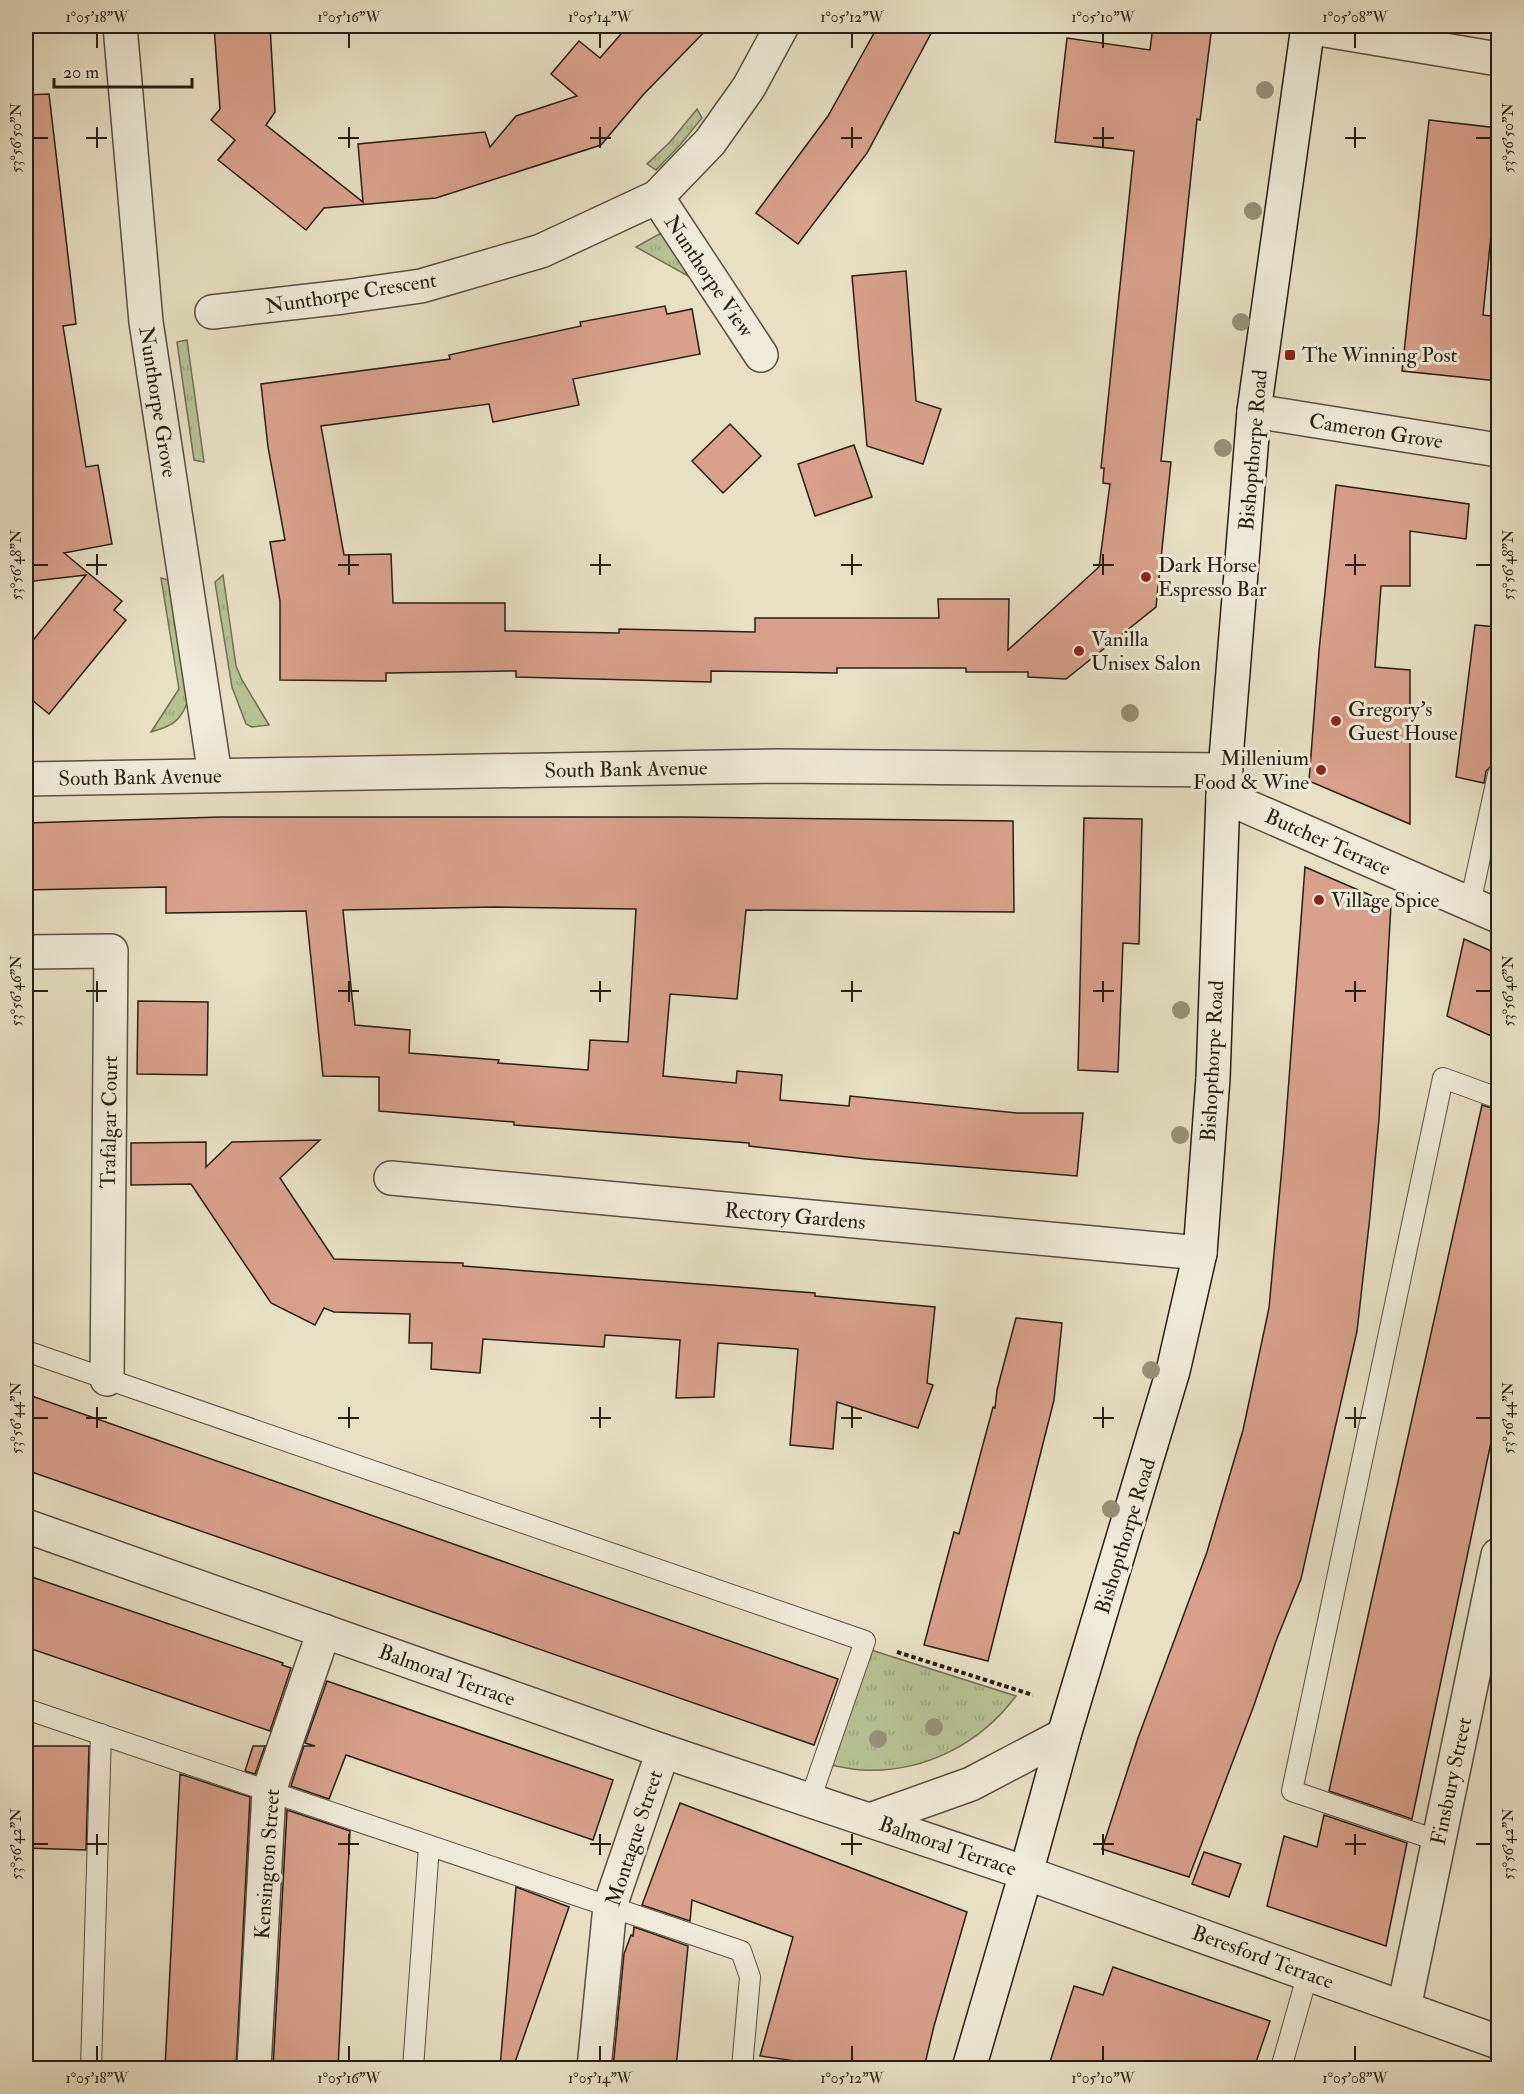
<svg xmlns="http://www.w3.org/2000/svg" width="1524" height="2094" viewBox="0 0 1524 2094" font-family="'IM FELL Double Pica',serif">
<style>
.grass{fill:url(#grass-tufts);stroke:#707054;stroke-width:1.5}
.building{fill:#d9a18c;stroke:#281f14;stroke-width:1.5;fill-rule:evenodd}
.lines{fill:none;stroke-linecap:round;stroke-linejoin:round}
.lane-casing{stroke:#584f40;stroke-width:22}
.street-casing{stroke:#584f40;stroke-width:36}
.secondary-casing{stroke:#281f14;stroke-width:36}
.path{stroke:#281f14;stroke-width:4;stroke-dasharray:4.5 3;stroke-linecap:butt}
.lane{stroke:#efebd9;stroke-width:20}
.street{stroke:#efebd9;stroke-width:33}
.secondary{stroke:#efebd9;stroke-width:33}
.tree{fill:#969179}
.ticks{fill:none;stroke:#281f14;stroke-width:2}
.poi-dot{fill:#8f2418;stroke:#efebd9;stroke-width:2}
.labels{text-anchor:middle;stroke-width:6;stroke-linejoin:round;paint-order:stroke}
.street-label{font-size:21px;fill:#281f14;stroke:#efebd9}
.poi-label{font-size:21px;fill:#281f14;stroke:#efebd9;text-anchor:start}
.neatline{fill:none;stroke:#281f14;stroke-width:2}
.ticks-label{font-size:15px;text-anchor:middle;fill:#281f14}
</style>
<defs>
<pattern id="grass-tufts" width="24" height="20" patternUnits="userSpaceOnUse" patternTransform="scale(1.5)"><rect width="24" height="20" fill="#b7c294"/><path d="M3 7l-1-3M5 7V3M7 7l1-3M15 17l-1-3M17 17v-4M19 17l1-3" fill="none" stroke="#9da67f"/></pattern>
</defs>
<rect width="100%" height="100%" fill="#e7e0c5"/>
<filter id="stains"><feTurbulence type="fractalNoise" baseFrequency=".00333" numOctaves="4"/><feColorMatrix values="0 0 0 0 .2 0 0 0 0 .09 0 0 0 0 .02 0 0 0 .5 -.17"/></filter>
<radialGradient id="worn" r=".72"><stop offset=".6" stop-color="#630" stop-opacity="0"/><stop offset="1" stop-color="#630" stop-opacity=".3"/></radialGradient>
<g class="grass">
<path d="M697,109l5,9 -22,27 -24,25 -9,-6 23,-22z"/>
<path d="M663,232l36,50 -63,-35z"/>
<path d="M187,340l17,122 -10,-2 -17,-118z"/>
<path d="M223,575l13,91 6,14 27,45 -17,2 -6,-3 -14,-37 -17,-105z"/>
<path d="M161,578l11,3 16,120c-8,21 -16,25 -37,31l28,-43z"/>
<path d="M871,1650l145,46c-36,48 -92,77 -153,74 -11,0 -22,-3 -32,-5z"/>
</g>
<g class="building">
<path d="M214,26h56l5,86 -9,13 97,77 -5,-58 127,-12 5,15 26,-31 61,-20 -26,-22 28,-33 21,17 28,-32h82l-67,69 -42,50 -165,53 -112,10 -18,22 -88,-70 17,-20 -24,-20 9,-11z"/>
<path d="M878,26h57l-68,127 -69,91 -42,-31 72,-97z"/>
<path d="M1153,26h59l-12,94 -3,-1 -36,342 10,1 -15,145 -90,72 -38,-2v-5h-62v-4h-129v5l-126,-2v11l-195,-5v-6l-130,2v8l-106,-1v-79l-10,-59 15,-2 -17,-93 -7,-63 189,-25 -1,-4 132,-29 -1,-4 85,-16 2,8 25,-5 8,45 -127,25 6,26 -86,17 -4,-18 -168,22 23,129 47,-1 2,49h112v28l114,2v-4l136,3v-14h184l-1,-19h71l-1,51 91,-83 11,-83 -7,-1 1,-15h-3l33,-317 -79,-9 12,-104 83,12z"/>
<path d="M49,94l27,230 -13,2 23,141 12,-2 14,79 -48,9 58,48 -8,9 12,10 -77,94 -23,-19v-46l60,-74 -60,7v-487z"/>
<path d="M1429,120l69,8v38l-15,149 15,2v64l-96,-10z"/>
<path d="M906,271l10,130 25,8 -18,55 -56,-18 -15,-170z"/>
<path d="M730,424l31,32 -38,37 -31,-32z"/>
<path d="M854,445l18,52 -57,19 -17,-52z"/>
<path d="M1336,485l133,19 -3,35 -56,-8v55h-29l-6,81 35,3v154l-101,-43 10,-130z"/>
<path d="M1475,625l23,2v114l-4,22 -8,8 -2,12 -28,-6z"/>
<path d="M220,817h462l331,4 1,91 -268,-2 -9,89 -67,-5 -7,82 73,7 1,-12 45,4 -2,25 69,6 1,-10 167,17h66l-6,63 -211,-17 -117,-13v-3l-235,-18v-3l-135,-11v-34l-56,-1 -17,-165 -140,2v-26l-140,3v-67zM494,907l142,2 -8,133 -38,-2 -2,30 -90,-7 1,-3 -90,-7 1,-23 -55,-5 -12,-115z"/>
<path d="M1084,818l58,1 -3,125 -16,-1 -5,129 -40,-2z"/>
<path d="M1305,867l86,37 -12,215 -9,97 -13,115 -56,248 -25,62 -23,67 -64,169 -87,-28 36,-111 69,-186 36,-122 26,-122 15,-163z"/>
<path d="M1464,939l34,15v85l-51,-23z"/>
<path d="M138,1001l70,1 -1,73 -70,-1z"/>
<path d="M1482,1105l16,5v299l-86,410 -83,-28z"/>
<path d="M320,1140l-40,38 54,81 129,4v3l352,27v3l120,11 -8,76 6,2 -15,43 -81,-26 -4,47 -43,-4 8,-96 -80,-6 -4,54 -38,1 4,-58 -75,-5 -1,12 -121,-8 -3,34 -49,-4 1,-26h-23l1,-29 -76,-2 -10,-4 -9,17 -44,-22 -80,-119 -60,1v-42l75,-1v25l26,-25z"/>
<path d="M1016,1318l46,5 -8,77 -66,261 -64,-16 30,-113 5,2 34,-127 2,1 2,-18z"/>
<path d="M26,1394l812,285 -24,66 -788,-275z"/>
<path d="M26,1575l257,88 -1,2 9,3 -21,63 -244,-84z"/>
<path d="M327,1681l286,99 -20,60 -247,-85 -17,44 -38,-13 13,-40h11l-10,-3z"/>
<path d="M26,1746h63l-3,104 -60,-2z"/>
<path d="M253,1746h12l-10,28 -10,-3z"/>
<path d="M180,1774l70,23 -14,271h-71z"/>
<path d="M680,1803l287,109 -33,114 -10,42h-101l1,-3 -64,-9 33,-119 -101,-37 -2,21 -48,-16z"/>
<path d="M287,1810l63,21 -12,237h-65z"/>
<path d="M1324,1815l83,28 -21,103 -119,-40 17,-70 33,11z"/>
<path d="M1204,1852l37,12 -12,33 -37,-13z"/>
<path d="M516,1887l53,20 -56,161h-5l-8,-1z"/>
<path d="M634,1927l54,19 -12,122h-63l11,-114 7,-19 2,1z"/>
<path d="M1113,1967l157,54 -16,47h-206l26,-82 29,9z"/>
</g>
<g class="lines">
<g class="lane-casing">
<g id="lane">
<path d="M1470,904l28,-130"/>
<path d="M26,1351l839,290 -55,159"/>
<path d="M26,1709l715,242 9,26 -8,91"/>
<path d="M1439,1841l-147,-50 151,-713 55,20"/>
<path d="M91,2068l10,-334"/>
<path d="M413,2068l16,-222"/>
<path d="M1281,2068l27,-95"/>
</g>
</g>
<g class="street-casing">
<g id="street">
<path d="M120,26l26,296 69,453"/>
<path d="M1307,27l191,32"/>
<path d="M657,197l104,158"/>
<path d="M212,312l131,-15 78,-11 120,-35 116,-54 53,-55 39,-55 33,-61"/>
<path d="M1254,411l244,39"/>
<path d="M26,779l750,-13 450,4"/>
<path d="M1223,796l275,120"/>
<path d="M26,952l85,-1 -4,428"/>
<path d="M391,1178l809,75"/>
<path d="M26,1526l637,225 363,122 472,169"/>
<path d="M870,1820l101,-36 93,-49"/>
<path d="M1404,2008l94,-453"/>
<path d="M254,2068l15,-277 55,-160"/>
<path d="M594,2068l16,-162 53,-155"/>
</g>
</g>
<g class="secondary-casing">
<path id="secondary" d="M969,2068l57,-195 38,-138 109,-364 27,-118 13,-175 10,-282 31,-385 54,-385"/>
</g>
<path class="path" d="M897,1652l136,43"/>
<use href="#lane" class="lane"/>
<use href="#street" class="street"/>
<use href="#secondary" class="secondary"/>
</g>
<g class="tree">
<circle cx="1265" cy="90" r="9"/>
<circle cx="1253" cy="211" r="9"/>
<circle cx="1241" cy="322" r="9"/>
<circle cx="1223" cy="448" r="9"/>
<circle cx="1130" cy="713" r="9"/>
<circle cx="1181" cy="1010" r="9"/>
<circle cx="1180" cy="1135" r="9"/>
<circle cx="1151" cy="1370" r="9"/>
<circle cx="1111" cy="1509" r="9"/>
<circle cx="934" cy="1727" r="9"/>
<circle cx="878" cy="1739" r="9"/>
</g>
<path class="ticks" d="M97,33v15M349,33v15M600,33v15M852,33v15M1103,33v15M1355,33v15M97,127v21M349,127v21M600,127v21M852,127v21M1103,127v21M1355,127v21M33,138h15M86,138h21M338,138h21M590,138h21M841,138h21M1093,138h21M1345,138h21M1476,138h15M97,554v21M349,554v21M600,554v21M852,554v21M1103,554v21M1355,554v21M33,565h15M86,565h21M338,565h21M590,565h21M841,565h21M1093,565h21M1345,565h21M1476,565h15M97,981v21M349,981v21M600,981v21M852,981v21M1103,981v21M1355,981v21M33,991h15M86,991h21M338,991h21M590,991h21M841,991h21M1093,991h21M1345,991h21M1476,991h15M97,1407v21M349,1407v21M600,1407v21M852,1407v21M1103,1407v21M1355,1407v21M33,1418h15M86,1418h21M338,1418h21M590,1418h21M841,1418h21M1093,1418h21M1345,1418h21M1476,1418h15M97,1834v21M349,1834v21M600,1834v21M852,1834v21M1103,1834v21M1355,1834v21M33,1844h15M86,1844h21M338,1844h21M590,1844h21M841,1844h21M1093,1844h21M1345,1844h21M1476,1844h15M97,2046v15M349,2046v15M600,2046v15M852,2046v15M1103,2046v15M1355,2046v15"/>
<g class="poi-dot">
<rect x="1284" y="349" width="12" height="12" rx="3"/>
<circle cx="1146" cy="577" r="6"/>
<circle cx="1079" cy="651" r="6"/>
<circle cx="1336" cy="721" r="6"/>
<circle cx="1321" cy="770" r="6"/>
<circle cx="1319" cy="900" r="6"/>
</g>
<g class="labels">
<g class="street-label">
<text transform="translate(709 276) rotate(56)" y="7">Nunthorpe View</text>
<text transform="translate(351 293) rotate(-9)" y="7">Nunthorpe Crescent</text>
<text transform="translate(158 402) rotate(81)" y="7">Nunthorpe Grove</text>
<text transform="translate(1376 431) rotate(9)" y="7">Cameron Grove</text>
<text transform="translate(1253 450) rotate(-85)" y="7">Bishopthorpe Road</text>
<text transform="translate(626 769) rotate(-1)" y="7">South Bank Avenue</text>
<text transform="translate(140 777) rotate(-1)" y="7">South Bank Avenue</text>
<text transform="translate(1328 842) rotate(24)" y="7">Butcher Terrace</text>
<text transform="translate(1212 1061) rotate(-87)" y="7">Bishopthorpe Road</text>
<text transform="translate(109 1122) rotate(-89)" y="7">Trafalgar Court</text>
<text transform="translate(795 1216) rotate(5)" y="7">Rectory Gardens</text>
<text transform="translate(1125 1536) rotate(-73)" y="7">Bishopthorpe Road</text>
<text transform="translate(447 1675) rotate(20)" y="7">Balmoral Terrace</text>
<text transform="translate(1451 1781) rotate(-78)" y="7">Finsbury Street</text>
<text transform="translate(634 1838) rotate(-72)" y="7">Montague Street</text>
<text transform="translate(948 1846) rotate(19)" y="7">Balmoral Terrace</text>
<text transform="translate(267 1864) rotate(-86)" y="7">Kensington Street</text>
<text transform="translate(1263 1957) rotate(20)" y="7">Beresford Terrace</text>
</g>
<g class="poi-label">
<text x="1302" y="362">The Winning Post</text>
<text x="1158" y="572">Dark Horse<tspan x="1158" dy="24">Espresso Bar</tspan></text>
<text x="1091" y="646">Vanilla<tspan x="1091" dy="24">Unisex Salon</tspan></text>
<text x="1348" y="716">Gregory's<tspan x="1348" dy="24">Guest House</tspan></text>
<text x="1309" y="765" text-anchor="end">Millenium<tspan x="1309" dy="24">Food &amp; Wine</tspan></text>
<text x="1331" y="907">Village Spice</text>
</g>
</g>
<rect width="1524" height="2094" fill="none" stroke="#e7e0c5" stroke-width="66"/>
<path d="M54 78v9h138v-9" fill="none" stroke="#281f14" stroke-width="3"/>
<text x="63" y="78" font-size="18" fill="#281f14" stroke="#efebd9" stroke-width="4.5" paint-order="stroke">20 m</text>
<rect x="33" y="33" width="1458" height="2028" class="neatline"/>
<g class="ticks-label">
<text x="97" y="22">1°05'18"W</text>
<text x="349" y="22">1°05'16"W</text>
<text x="600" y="22">1°05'14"W</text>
<text x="852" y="22">1°05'12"W</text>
<text x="1103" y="22">1°05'10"W</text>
<text x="1355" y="22">1°05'08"W</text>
<text transform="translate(16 138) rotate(-90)" y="5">53°56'50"N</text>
<text transform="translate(1508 138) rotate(-90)" y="5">53°56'50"N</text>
<text transform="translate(16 565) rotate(-90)" y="5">53°56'48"N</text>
<text transform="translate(1508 565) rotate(-90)" y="5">53°56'48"N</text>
<text transform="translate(16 991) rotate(-90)" y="5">53°56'46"N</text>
<text transform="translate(1508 991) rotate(-90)" y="5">53°56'46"N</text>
<text transform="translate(16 1418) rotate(-90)" y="5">53°56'44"N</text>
<text transform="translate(1508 1418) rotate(-90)" y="5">53°56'44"N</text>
<text transform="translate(16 1844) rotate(-90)" y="5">53°56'42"N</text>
<text transform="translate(1508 1844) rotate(-90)" y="5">53°56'42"N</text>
<text x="97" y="2083">1°05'18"W</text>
<text x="349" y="2083">1°05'16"W</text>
<text x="600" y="2083">1°05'14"W</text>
<text x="852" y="2083">1°05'12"W</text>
<text x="1103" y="2083">1°05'10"W</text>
<text x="1355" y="2083">1°05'08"W</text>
</g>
<rect width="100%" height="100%" filter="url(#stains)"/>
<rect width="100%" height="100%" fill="url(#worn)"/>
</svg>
